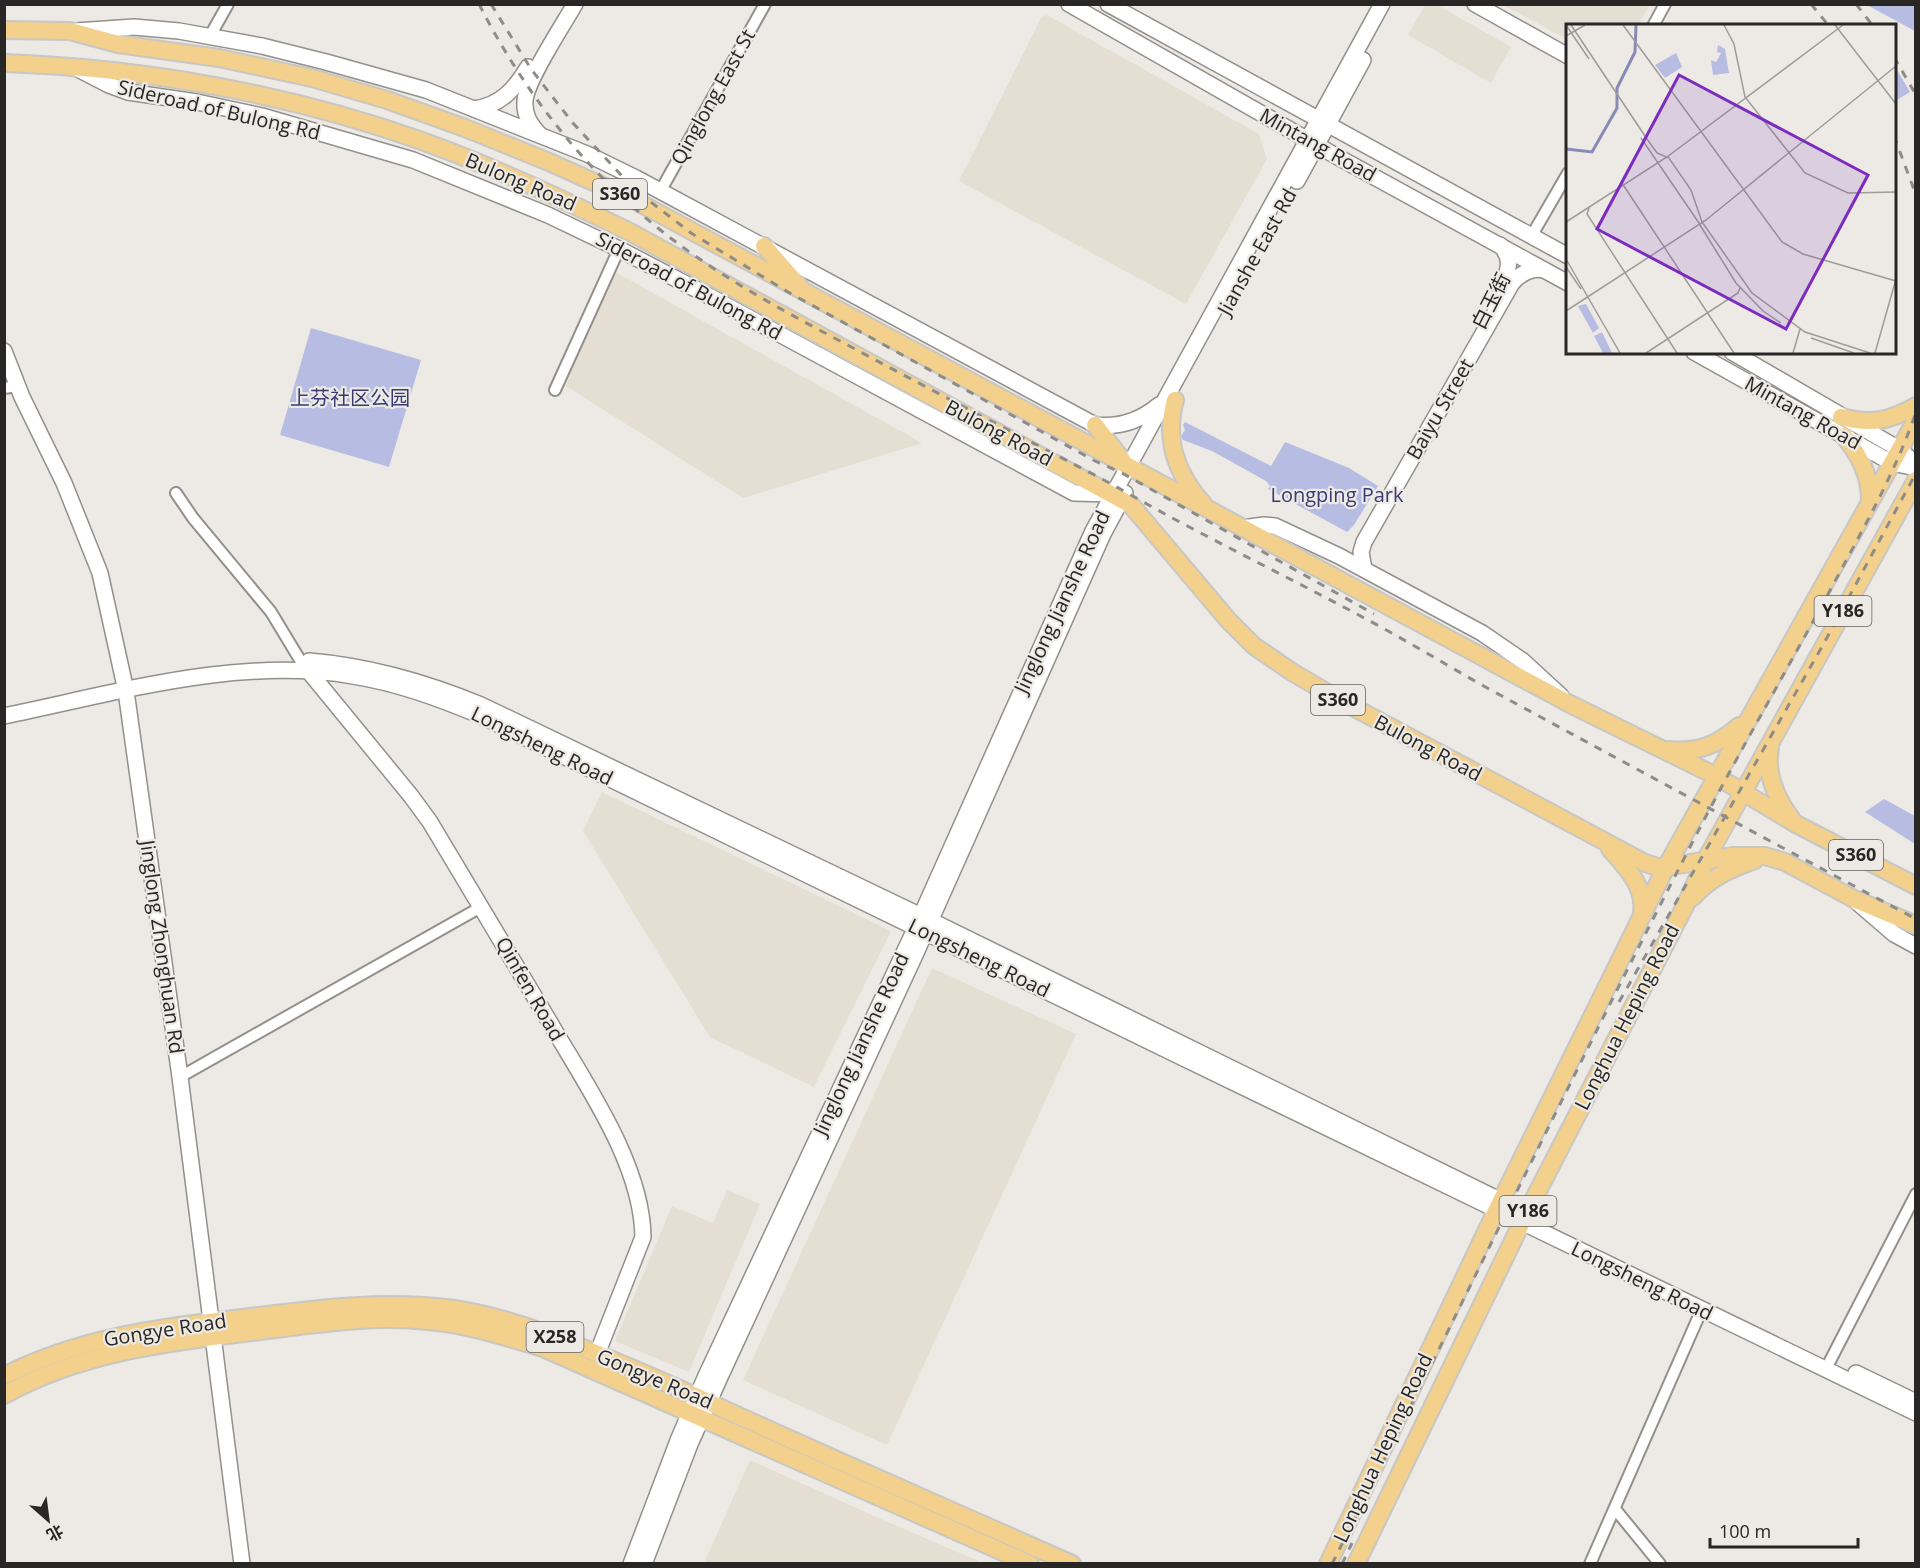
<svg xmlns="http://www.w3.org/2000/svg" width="1920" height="1568" viewBox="0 0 1920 1568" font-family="'Open Sans','Noto Sans SC',sans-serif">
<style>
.built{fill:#e5ded3}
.green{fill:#b7bce3}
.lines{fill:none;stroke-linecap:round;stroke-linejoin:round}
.street-casing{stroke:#93908c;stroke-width:14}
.secondary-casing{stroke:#93908c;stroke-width:18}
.primary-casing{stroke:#c7c7c6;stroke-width:20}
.street{stroke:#fff;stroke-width:10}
.secondary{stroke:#fff;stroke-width:15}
.primary{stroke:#f3d08b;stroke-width:16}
.rail{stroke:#8e8c89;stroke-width:3;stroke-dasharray:8 8;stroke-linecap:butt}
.labels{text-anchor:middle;stroke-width:4.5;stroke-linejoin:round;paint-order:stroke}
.shield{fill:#edeae5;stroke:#63625f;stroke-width:1.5}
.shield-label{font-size:18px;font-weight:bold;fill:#282725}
.street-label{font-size:20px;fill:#282725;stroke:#edeae5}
.park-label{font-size:20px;fill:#393a71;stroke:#edeae5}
.inset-river{fill:none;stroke:#878bb5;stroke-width:3}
.inset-road{fill:none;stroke:#9e9c98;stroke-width:1.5}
.view{fill:#7b2cbf;fill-opacity:0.15;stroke:#7b2cbf;stroke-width:3}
.inset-edge{fill:none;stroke:#282725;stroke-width:3}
</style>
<rect width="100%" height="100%" fill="#edeae5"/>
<g class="built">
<path d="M1425,5h12l74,42 -20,36 -83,-48z"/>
<path d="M1503,5h147l-12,20 -70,1 -1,13z"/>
<path d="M1047,15l212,119 8,25 -81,145 -227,-123 82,-163z"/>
<path d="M610,269l312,174 -179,55 -177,-112z"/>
<path d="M602,792l289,139 -77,156 -104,-50 -127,-206z"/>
<path d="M932,968l144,66 -189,411 -144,-65z"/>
<path d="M727,1190l33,14 -71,168 -74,-31 57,-135 41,17z"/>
<path d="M750,1460l122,55 111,48h-279z"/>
</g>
<g class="green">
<path d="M1867,5h48v26z"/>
<path d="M1894,65l16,27 -15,9h-1z"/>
<path d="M311,328l110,32 -32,107 -109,-32z"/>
<path d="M1185,422l86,44 14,-24 64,26 29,18 -24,39 -7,7 -79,-43 2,-3 -4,-5 -54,-30 -29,-11 -2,-4 4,-6 -2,-5z"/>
<path d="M1884,799l31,17v28l-50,-32z"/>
</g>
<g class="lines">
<g class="street-casing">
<g id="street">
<path d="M1653,26l12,-22"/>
<path d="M210,36l18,-32"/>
<path d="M661,190l104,-186"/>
<path d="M1532,235l36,-62"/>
<path d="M4,388l14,-2"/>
<path d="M555,390l64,-141"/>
<path d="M176,493l17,25 78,94 29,48"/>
<path d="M180,1077l301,-170"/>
<path d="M1830,1361l86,-167"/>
<path d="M1615,1509l45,55"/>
<path d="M1590,1564l108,-246"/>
</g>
</g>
<g class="secondary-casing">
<g id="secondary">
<path d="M1069,4l267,152 232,127"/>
<path d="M1108,4l460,252"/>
<path d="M1475,4l93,52"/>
<path d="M76,31l58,-4 45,4 83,15 64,16 100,28 161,64 49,24 459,247c25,3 45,-4 64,-20"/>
<path d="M78,69l31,16 19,7 69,10 65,14 151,44 135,55 71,34 90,47 365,197 38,1"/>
<path d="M474,109c27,-4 41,-20 54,-42"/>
<path d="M539,134c-9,-10 -15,-19 -14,-33 1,-20 38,-76 50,-97"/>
<path d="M1297,181l66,-121"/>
<path d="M1500,288c8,-15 14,-29 0,-43"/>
<path d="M4,351l18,46 42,86 36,90 26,118 54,386 62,487"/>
<path d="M1694,352l198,111 24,5"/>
<path d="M1732,352l153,89 14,8 10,9"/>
<path d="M1243,528l21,-3 11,1 64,30 143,77 41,28 38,35"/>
<path d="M1364,569l-3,-17 3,-10 148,-259c8,-9 20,-16 32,-13"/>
<path d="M309,661c61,5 116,21 172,44l459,220 592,291"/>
<path d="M306,668l105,128 19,26c41,68 82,136 122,204 36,62 90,139 91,211l-46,117"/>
<path d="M4,716c113,-23 233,-60 349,-40 44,7 85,22 126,39 479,233 957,467 1437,698"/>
<path d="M1858,903l36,31 22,12"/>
<path d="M1856,1373l60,29"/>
<path d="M631,1564l48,-126 26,-60 211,-451 177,-396 289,-527"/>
<path d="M644,1564l46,-120 30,-67 195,-422 188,-421 22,-41"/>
</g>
</g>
<g class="primary-casing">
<g id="primary">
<path d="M4,30l66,1 48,13 101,14 93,20 75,22 78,28 84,34 85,38 936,504 146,72 80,48 120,62"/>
<path d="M4,63c141,5 286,31 418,78 72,26 140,58 208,91l501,273 97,115 26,26 38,26 46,27 307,164 13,4h8l66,-11h33l20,6 69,37 62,26"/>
<path d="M764,246l35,40"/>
<path d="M1175,400c-11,40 1,74 29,105"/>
<path d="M1841,417c30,8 48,4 75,-11"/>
<path d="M1095,425l28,36"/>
<path d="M1844,436c16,20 26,39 26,65"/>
<path d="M1770,748c-5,27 7,52 23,73"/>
<path d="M1669,750c28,3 49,-5 70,-24"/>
<path d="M1610,849c17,19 36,38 32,65"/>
<path d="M1693,897c17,-19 39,-29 62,-37"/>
<path d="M4,1376c72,-37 151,-48 230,-57 74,-9 146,-20 220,-10 52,8 98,26 146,46 44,18 87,37 130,57 113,52 228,101 342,152"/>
<path d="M4,1395c79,-44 168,-53 256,-64 55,-7 112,-16 168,-10 39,3 78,16 115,27l487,216"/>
<path d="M1328,1564l168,-353 170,-344 250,-447"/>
<path d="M1356,1564l167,-344 163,-316 19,-43 211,-381"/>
</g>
</g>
<use href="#street" class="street"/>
<use href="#secondary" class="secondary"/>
<use href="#primary" class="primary"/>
<g class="rail">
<path d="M479,4c37,73 90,146 151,200 66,61 146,103 225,145 76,41 153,81 230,121 31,16 61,34 91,50 64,34 129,66 192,100 41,22 80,46 121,69 142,77 284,154 427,230"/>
<path d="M491,4l40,65 41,53 62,67 57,44 97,59 307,169 27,12 252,141"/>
<path d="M1811,4l18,22"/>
<path d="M1856,4l17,22"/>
<path d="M1894,57l22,38"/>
<path d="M1894,136l22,59"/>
<path d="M1619,1002l204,-357 93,-172"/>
<path d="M1332,1564c125,-248 244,-498 372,-744 44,-84 92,-166 137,-250 28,-52 56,-102 75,-158"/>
<path d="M1342,1564l10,-21"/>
</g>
</g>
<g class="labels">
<g class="shield">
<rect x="593" y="179" width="54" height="30" rx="4.5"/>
<rect x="1814.5" y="596" width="57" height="30" rx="4.5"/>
<rect x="1311" y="685" width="54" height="30" rx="4.5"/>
<rect x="1829" y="840" width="54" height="30" rx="4.5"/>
<rect x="1499.5" y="1196" width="57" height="30" rx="4.5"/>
<rect x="526.5" y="1322" width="57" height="30" rx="4.5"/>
</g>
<g class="shield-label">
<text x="620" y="200">S360</text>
<text x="1843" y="617">Y186</text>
<text x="1338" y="706">S360</text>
<text x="1856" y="861">S360</text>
<text x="1528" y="1217">Y186</text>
<text x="555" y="1343">X258</text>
</g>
<g class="street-label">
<text transform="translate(713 97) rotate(-61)" y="7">Qinglong East St</text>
<text transform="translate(219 110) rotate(13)" y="7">Sideroad of Bulong Rd</text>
<text transform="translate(1318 145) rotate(29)" y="7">Mintang Road</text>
<text transform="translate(521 182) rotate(23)" y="7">Bulong Road</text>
<text transform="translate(1257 252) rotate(-61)" y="7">Jianshe East Rd</text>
<text transform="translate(689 286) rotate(28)" y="7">Sideroad of Bulong Rd</text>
<text transform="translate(1491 301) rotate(-63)" y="7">白玉街</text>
<text transform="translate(1440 409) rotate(-60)" y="7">Baiyu Street</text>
<text transform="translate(1803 413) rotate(29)" y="7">Mintang Road</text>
<text transform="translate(999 433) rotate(28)" y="7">Bulong Road</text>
<text transform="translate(1062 602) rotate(-65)" y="7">Jinglong Jianshe Road</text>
<text transform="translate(542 746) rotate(26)" y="7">Longsheng Road</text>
<text transform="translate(1428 748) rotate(28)" y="7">Bulong Road</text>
<text transform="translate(162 947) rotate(82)" y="7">Jinglong Zhonghuan Rd</text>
<text transform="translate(979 958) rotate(26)" y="7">Longsheng Road</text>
<text transform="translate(530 989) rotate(60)" y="7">Qinfen Road</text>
<text transform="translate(1627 1017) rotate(-63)" y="7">Longhua Heping Road</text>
<text transform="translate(861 1044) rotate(-65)" y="7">Jinglong Jianshe Road</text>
<text transform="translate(1642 1281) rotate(26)" y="7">Longsheng Road</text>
<text transform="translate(165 1330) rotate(-9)" y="7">Gongye Road</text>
<text transform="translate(655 1379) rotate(23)" y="7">Gongye Road</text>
<text transform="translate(1383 1448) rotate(-65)" y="7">Longhua Heping Road</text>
</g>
<g class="park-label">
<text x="350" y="405">上芬社区公园</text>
<text x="1337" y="502">Longping Park</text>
</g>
</g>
<g transform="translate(1566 24)">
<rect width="330" height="330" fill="#edeae5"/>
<path d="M152,21l7,4 4,24 -16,2 -2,-15 5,2 5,-9 -4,-1zM110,29l6,14 -17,11 -10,-13zM20,280l13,24 -6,5 -15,-27zM36,308l10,21h-9l-9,-17z" fill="#b7bce3"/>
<path class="inset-river" d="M0,125l26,3 25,-44v-20l18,-36 1,-27"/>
<path class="inset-road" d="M0,1l23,34M5,1l76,114 10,14 12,5 22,32 11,32 50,71 53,39 65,21M57,1l159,217 21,12 93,27M158,1l10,19 11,53 60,76 43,20 48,-1M269,1l61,79M0,12l19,-11M75,114l60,88M56,159l112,170M23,184l-2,6 90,139M0,198l101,-65 176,-132M134,201l36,58 27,28 18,12M0,235l54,94M0,243l15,22M0,287l140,-91 190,-154M245,314l43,15M80,329l92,-60 2,-5M227,329l7,-24M309,329l21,-74"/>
<path class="view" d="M113,51l189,100 -82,154 -189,-100z"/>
<rect width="330" height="330" class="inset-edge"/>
</g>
<rect width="1920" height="1568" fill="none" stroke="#282725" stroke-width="12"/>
<g transform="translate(48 1520) rotate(152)" stroke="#edeae5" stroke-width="4.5" paint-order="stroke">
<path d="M0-4.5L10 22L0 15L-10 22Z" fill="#282725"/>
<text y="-9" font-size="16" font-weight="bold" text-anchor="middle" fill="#282725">北</text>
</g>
<path d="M1710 1538v9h148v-9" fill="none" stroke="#282725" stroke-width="3"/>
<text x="1719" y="1538" font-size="18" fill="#282725" stroke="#edeae5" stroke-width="4.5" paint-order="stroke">100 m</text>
</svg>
